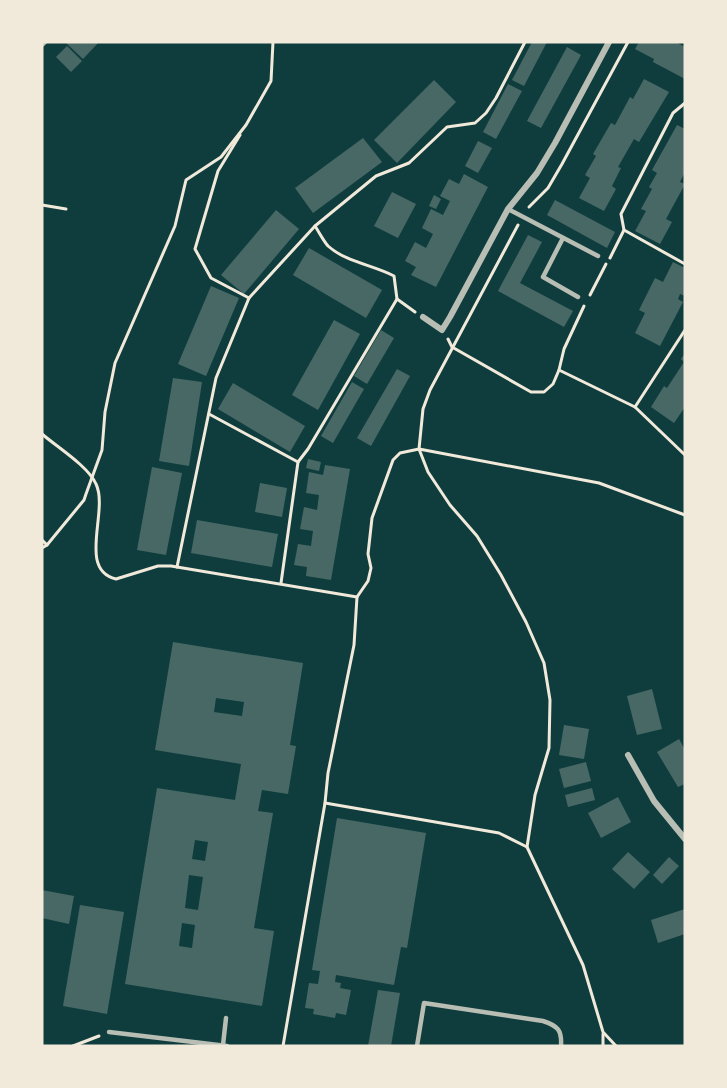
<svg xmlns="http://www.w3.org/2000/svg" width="727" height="1088" viewBox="0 0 727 1088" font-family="'DejaVu Sans',sans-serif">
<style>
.building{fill:#486865;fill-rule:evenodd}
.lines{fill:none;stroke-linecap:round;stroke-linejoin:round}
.path{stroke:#f1e9da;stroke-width:3}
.service{stroke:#b8beb3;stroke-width:4.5}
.minor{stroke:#b8beb3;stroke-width:6}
</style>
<rect width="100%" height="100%" fill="#0f3d3e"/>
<g class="building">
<path d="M65,42h34l-16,17z"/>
<path d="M532,42h15l-23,44 -12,-6z"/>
<path d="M639,42h37l9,5v32l-32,-17 1,-3 -19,-10z"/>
<path d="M67,46l15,15 -11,11 -15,-15z"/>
<path d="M567,47l14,8 -40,73 -14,-7z"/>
<path d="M644,79l25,13 -30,50 -5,-3 -16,28 3,1 -9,18 4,3 -12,22 -25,-13 11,-20 -5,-3 11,-19 -3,-2 18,-31 4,2 15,-28 3,2z"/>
<path d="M434,80l22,22 -59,61 -23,-23z"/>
<path d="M508,84l14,7 -26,48 -13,-7z"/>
<path d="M677,125l8,4v43l-5,10 5,2 -19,35 6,3 -12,22 -25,-13 11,-20 -5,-2 11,-20 -3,-2 8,-14 -5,-3z"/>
<path d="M363,138l19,24 -69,51 -18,-25z"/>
<path d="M478,141l14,7 -14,25 -13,-7z"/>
<path d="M464,174l24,13 -52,100 -25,-12 5,-8 -11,-6 10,-19 11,6 7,-14 -11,-6 9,-19 12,6 7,-14 -10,-5 9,-17 10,5z"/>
<path d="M392,192l24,12 -18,34 -24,-12z"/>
<path d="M434,195l7,4 -5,10 -7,-3z"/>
<path d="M555,200l60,32 -8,16 -60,-33z"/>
<path d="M276,210l23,19 -55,65 -23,-19z"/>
<path d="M528,235l14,7 -22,41 53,28 -9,16 -66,-36z"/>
<path d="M309,248l73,42 -16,28 -73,-43z"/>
<path d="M673,262l12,6v28l-5,-2 -2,5 5,3 -23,44 -25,-13 10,-20 -6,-3 16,-32 8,4z"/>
<path d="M211,286l28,12 -33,78 -28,-12z"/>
<path d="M334,320l26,14 -42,76 -26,-15z"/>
<path d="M381,330l13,8 -27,46 -13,-8z"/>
<path d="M685,353v54l-11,16 -23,-16 13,-21 3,2 17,-26 -3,-3z"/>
<path d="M397,369l13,7 -39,70 -14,-8z"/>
<path d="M173,378l29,4 -13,84 -30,-5z"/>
<path d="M352,382l12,7 -31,54 -12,-7z"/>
<path d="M233,383l72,43 -15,26 -72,-43z"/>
<path d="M308,459l13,3 -2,9 -13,-3z"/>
<path d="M325,465l25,4 -19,111 -25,-4 1,-9 -13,-2 4,-21 13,2 2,-15 -13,-2 4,-22 13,3 2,-15 -13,-2 3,-21 14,3z"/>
<path d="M152,467l30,6 -16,82 -29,-5z"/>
<path d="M260,483l27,5 -5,29 -27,-5z"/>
<path d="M197,520l81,14 -6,33 -81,-14z"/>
<path d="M173,642l130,21 -13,82 6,1 -8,48 -26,-4 -4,21 15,2 -19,115 20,3 -12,75 -137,-22 32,-196 78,12 6,-36 -86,-14zM216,698l28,4 -2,14 -28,-4zM195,840l13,2 -3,19 -13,-2zM189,875l14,2 -5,33 -13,-2zM182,923l13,2 -3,23 -13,-2z"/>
<path d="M652,689l10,40 -25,6 -10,-39z"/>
<path d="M564,725l25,4 -5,30 -25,-4z"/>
<path d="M679,739l6,11v34l-7,3 -21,-35z"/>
<path d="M586,762l5,19 -27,7 -5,-19z"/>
<path d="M592,788l3,12 -27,7 -3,-12z"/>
<path d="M618,797l13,25 -30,16 -13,-25z"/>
<path d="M337,818l89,15 -19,115 -6,-1 -7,38 -58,-10 -1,7 6,1 -1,5 11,2 -5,25 -10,-2 -1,5 -22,-4 1,-5 -9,-1 4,-25 9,1 2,-13 -8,-1z"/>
<path d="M628,852l22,20 -16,17 -22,-20z"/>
<path d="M669,857l10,9 -17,18 -9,-9z"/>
<path d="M42,890l32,6 -5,28 -27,-6z"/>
<path d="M80,905l44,7 -17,102 -44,-8z"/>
<path d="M685,909v25l-27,9 -7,-23z"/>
<path d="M378,990l22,3 -9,53h-23z"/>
</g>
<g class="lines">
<g class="path">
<path d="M685,103l-12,10 -52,101 3,16 61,34"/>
<path d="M240,135l-22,36 -23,78 16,29 38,20"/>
<path d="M42,205l24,4"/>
<path d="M529,207l19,-19 14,-24 66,-122"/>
<path d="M315,226c4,6 8,14 13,20 18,16 45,19 66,30l3,23 18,13"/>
<path d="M610,258l14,-28"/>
<path d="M590,295l16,-31"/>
<path d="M448,339l4,8 79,45h13l9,-8 6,-14 76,37 50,-77"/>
<path d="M559,370l5,-21 20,-43"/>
<path d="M635,407l50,48"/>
<path d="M209,414l89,48"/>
<path d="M42,434c15,13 46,32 54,50 13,27 -19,86 20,95l42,-13h13l186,31"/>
<path d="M419,449l9,23 22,33 27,31 24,39 25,47 18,41 6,37 -1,48 -14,47 -8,52"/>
<path d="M419,449l180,34 86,32"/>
<path d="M42,540l5,5"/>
<path d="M42,548l5,-3 37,-45 2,-6 16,-44 3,-38 10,-49 60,-137 11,-46 35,-23 25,-32 25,-44 2,-39"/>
<path d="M177,567l39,-189 33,-80 66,-72 61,-50 33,-13 38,-36 28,-4 11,-10 10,-15 29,-56"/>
<path d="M281,583l17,-121 10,-13 89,-150"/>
<path d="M325,803l174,30 28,14 56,118 20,67 13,14"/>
<path d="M603,1034v12"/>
<path d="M73,1046l26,-10"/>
<path d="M283,1046l42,-243 3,-30 26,-128 3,-48 11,-16 3,-13 -3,-14 4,-36 21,-58 7,-7 19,-4 4,-40 7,-19 88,-165"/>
</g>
<g class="service">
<path d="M508,209l90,47"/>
<path d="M563,238l-20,39 35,20"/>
<path d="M109,1032l118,14"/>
<path d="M223,1045l3,-27"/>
<path d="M417,1046l7,-43 119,18c15,5 19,9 18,25"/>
</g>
<g class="minor">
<path d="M42,44l2,-2"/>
<path d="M423,317l19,13 8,-13 58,-108 29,-36 18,-30 54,-101"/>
<path d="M628,755l26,46 31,38"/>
</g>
</g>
<rect width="727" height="1088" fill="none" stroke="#f1e9da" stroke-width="87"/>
</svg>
